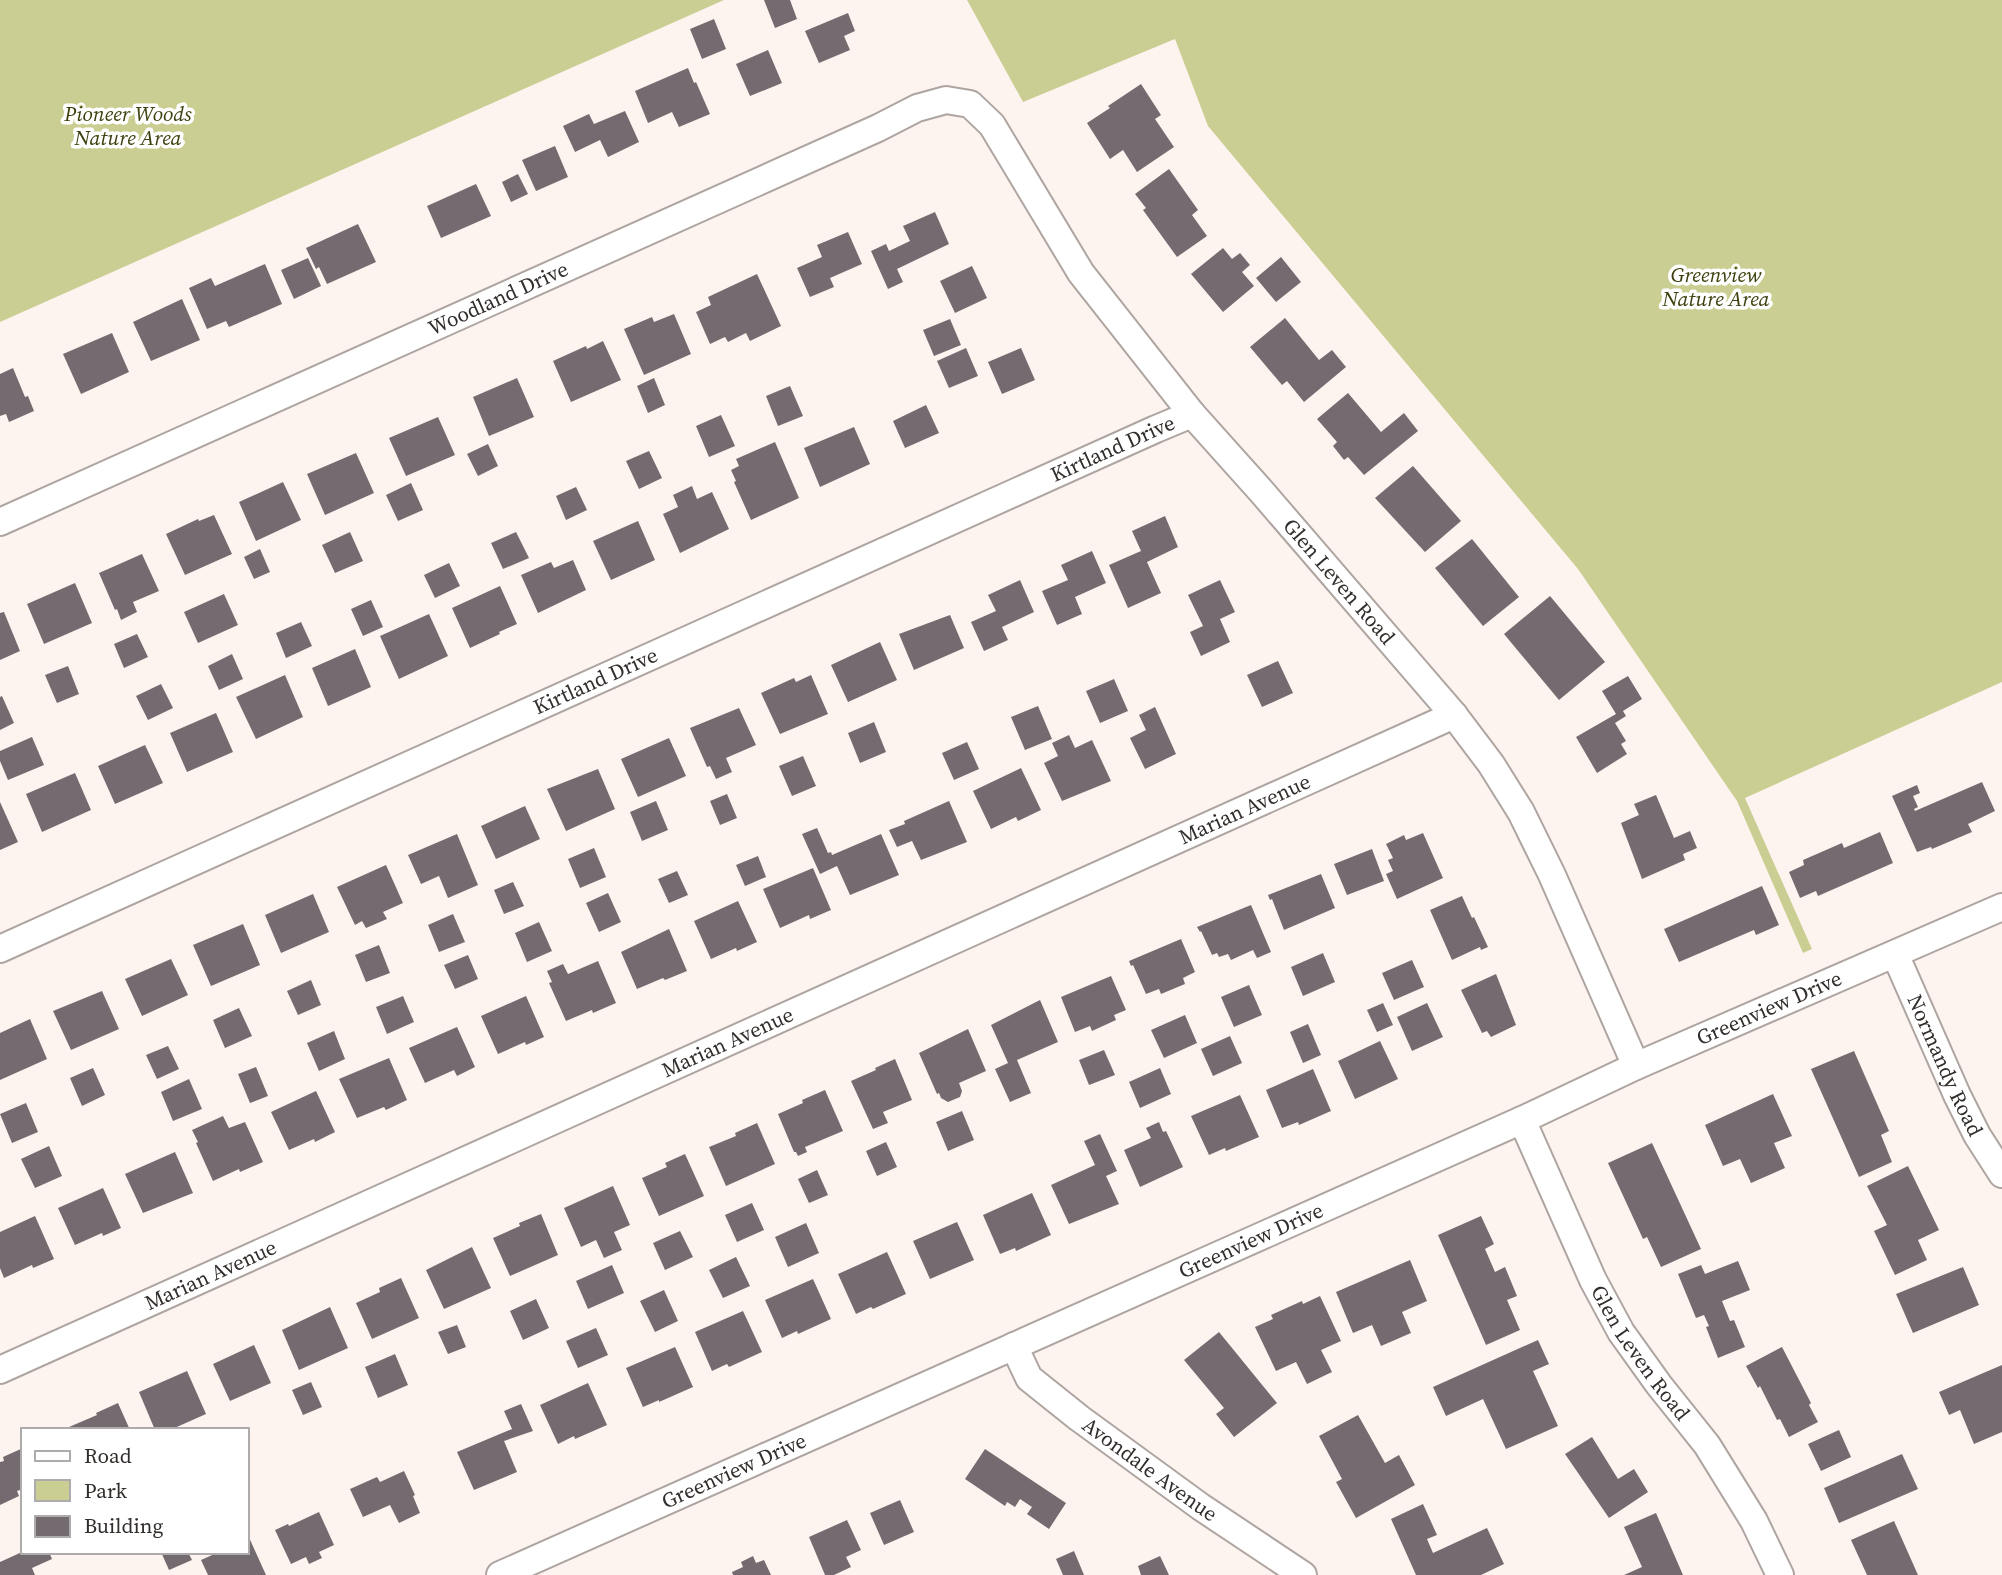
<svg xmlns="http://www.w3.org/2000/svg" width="2002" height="1575" viewBox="0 0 2002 1575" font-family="'Source Serif 4',serif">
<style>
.green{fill:#cbce93}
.building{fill:#736b70}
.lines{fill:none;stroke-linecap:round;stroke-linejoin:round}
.minor-casing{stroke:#aea5a0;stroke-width:30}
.minor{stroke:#fff;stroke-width:26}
.labels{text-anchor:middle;stroke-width:7;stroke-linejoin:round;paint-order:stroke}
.park-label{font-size:21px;font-style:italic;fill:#3e3f0c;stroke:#fff}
.street-label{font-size:21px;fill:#322e2c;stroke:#fff}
</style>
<rect width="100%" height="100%" fill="#fef4ef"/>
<g class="green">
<path d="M0,0h724l-724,322z"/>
<path d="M967,0h1035v682l-257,116 67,151 -9,4 -66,-152 -159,-232 -370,-443 -33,-87 -152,63z"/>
</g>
<g class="building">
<path d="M764,0h26l7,19 -22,9z"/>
<path d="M848,13l7,18 -11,5 6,14 -31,13 -14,-32z"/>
<path d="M714,19l12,30 -24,10 -12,-30z"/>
<path d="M768,50l14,33 -32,13 -14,-32z"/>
<path d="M688,68l6,15 2,-1 14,32 -31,13 -7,-15 -24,11 -13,-32z"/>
<path d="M1141,84l20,31 -6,4 19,28 -37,25 -14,-22 -13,9 -23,-36 23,-15 -2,-2z"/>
<path d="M625,111l14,31 -31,15 -8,-17 -25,12 -12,-26 26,-12 5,10z"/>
<path d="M555,146l13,31 -32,14 -14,-31z"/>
<path d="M1169,169l29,41 -6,5 15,21 -30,21 -34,-47 3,-2 -11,-14z"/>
<path d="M518,174l10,20 -17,8 -9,-20z"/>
<path d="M476,184l15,32 -50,22 -14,-32z"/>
<path d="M935,212l14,32 -52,25 6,13 -15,7 -17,-38 15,-7 3,7 21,-10 -7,-15z"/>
<path d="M358,224l18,38 -49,22 -8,-17 -3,2 -10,-21z"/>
<path d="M848,232l14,32 -32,14 4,9 -24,10 -13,-29 25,-11 -5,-12z"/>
<path d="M1223,248l9,11 8,-6 10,12 -8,7 12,14 -31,26 -32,-38z"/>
<path d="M1281,257l20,25 -25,20 -20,-24z"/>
<path d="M308,258l13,28 -27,13 -13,-29z"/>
<path d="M265,264l17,40 -53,23 -3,-6 -19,8 -18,-41 22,-10 4,8z"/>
<path d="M972,266l15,32 -32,15 -15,-32z"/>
<path d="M757,274l24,52 -31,15 -4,-8 -18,9 -3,-5 -15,7 -14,-32 15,-7 -3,-8z"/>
<path d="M182,299l18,41 -49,21 -18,-39z"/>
<path d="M674,314l17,40 -47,21 -20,-46 28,-12 2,5z"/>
<path d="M1285,318l34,42 13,-10 14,17 -42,35 -17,-21 -5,4 -32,-38z"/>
<path d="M950,319l11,26 -27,11 -11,-26z"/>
<path d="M112,333l17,39 -48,22 -18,-40z"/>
<path d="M603,341l18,39 -50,22 -18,-41 33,-15 1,3z"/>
<path d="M966,348l12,28 -29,12 -12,-27z"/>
<path d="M1021,348l14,32 -33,14 -14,-32z"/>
<path d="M13,368l12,29 3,-1 6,15 -25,11 -3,-8 -6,2v-42z"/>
<path d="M517,378l17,39 -45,19 -16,-39z"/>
<path d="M654,378l11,27 -17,8 -11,-27z"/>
<path d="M790,386l13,30 -25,10 -12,-30z"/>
<path d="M1348,393l33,39 23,-19 14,18 -54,44 -16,-18 -4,3 -11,-14 4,-4 -20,-23z"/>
<path d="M926,405l13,28 -34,15 -12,-27z"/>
<path d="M721,415l14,31 -26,11 -13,-31z"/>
<path d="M438,417l17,38 -49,21 -17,-38z"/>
<path d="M854,427l16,37 -50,23 -16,-39z"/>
<path d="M775,442l24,56 -48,22 -17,-38 2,-1 -5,-11 8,-4 -3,-7z"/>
<path d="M488,444l10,22 -20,10 -11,-22z"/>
<path d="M649,451l13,27 -23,11 -13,-28z"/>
<path d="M356,453l18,40 -49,22 -18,-41z"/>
<path d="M1413,466l48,55 -36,31 -50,-54z"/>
<path d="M283,482l18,38 -45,21 -17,-39z"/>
<path d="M411,483l12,27 -25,11 -12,-26z"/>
<path d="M692,486l5,13 15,-7 17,37 -49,24 -17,-39 15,-7 -5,-12z"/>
<path d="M576,487l11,23 -21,10 -10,-24z"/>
<path d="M214,515l18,39 -47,21 -19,-41 32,-15 1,2z"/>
<path d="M1165,516l13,31 -31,15 14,31 -33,15 -19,-43 32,-14 -9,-20z"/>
<path d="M638,521l17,39 -44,20 -18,-39z"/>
<path d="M350,532l13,29 -28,12 -13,-28z"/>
<path d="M516,532l13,26 -26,11 -12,-26z"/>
<path d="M1472,539l47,58 -36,29 -48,-58z"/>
<path d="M260,549l10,23 -16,7 -10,-22z"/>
<path d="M1092,551l14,32 -31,14 7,17 -25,11 -15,-34 26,-11 -7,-15z"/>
<path d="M142,554l17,37 -26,11 4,10 -16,8 -4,-11 -2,1 -16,-37z"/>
<path d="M573,560l13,30 -48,23 -17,-38 30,-13 3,6z"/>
<path d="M449,563l11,23 -25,12 -11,-23z"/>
<path d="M1020,580l14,32 -32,15 6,13 -24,11 -13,-29 25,-11 -8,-16z"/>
<path d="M1220,580l15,32 -15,7 10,23 -29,14 -11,-24 13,-6 -15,-31z"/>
<path d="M75,583l17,40 -48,21 -17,-40z"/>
<path d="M500,586l17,38 -18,8 1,2 -30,14 -18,-40z"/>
<path d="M224,594l14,31 -40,18 -14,-31z"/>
<path d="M1550,596l55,66 -46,38 -55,-66z"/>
<path d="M371,600l12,27 -20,9 -12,-27z"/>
<path d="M4,612l16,39 -20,9v-47z"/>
<path d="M429,614l19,42 -49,23 -19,-43z"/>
<path d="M950,615l14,33 -50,22 -15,-36z"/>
<path d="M301,622l11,24 -26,12 -10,-25z"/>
<path d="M137,634l11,23 -24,11 -10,-24z"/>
<path d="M880,642l17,38 -49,22 -17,-37z"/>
<path d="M355,649l16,38 -43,19 -16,-38z"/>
<path d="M232,654l11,25 -24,11 -11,-24z"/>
<path d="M1278,661l15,32 -31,14 -15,-32z"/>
<path d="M68,666l11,28 -22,9 -12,-28z"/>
<path d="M285,675l18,42 -47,22 -20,-42z"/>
<path d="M811,675l17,39 -48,20 -19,-41 33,-15 2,4z"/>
<path d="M1628,676l14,23 -19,12 3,5 -11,7 11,18 -5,3 6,10 -30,19 -21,-36 40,-23 -14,-23z"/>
<path d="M1114,679l14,32 -28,12 -14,-32z"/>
<path d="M161,684l12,24 -25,12 -12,-24z"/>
<path d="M2,696l12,27 -14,7v-33z"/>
<path d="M1038,706l14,33 -27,11 -14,-33z"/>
<path d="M1155,707l21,47 -31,15 -15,-31 16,-8 -7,-15z"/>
<path d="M739,708l17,37 -30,13 6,14 -16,7 -6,-13 -3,1 -17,-39z"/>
<path d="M216,713l17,39 -46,20 -17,-39z"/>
<path d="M874,722l12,30 -26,11 -12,-30z"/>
<path d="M1069,735l6,13 17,-8 19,41 -49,20 -18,-38 14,-7 -6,-13z"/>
<path d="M32,737l12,28 -36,15 -8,-19v-10z"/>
<path d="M669,738l17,38 -48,21 -17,-38z"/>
<path d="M967,742l12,27 -25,11 -12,-27z"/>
<path d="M145,745l18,38 -48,21 -17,-38z"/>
<path d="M803,756l13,30 -24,10 -13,-30z"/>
<path d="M1021,768l20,42 -23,11 -2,-4 -25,12 -18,-38z"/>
<path d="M598,769l17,40 -49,22 -19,-42z"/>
<path d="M75,773l16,37 -49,22 -16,-38z"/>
<path d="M1982,782l13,29 -27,13 4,8 -40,17 -1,-2 -14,5 -25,-56 25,-11 3,8 -7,3 5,11 -4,2 1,2z"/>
<path d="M727,794l10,24 -17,7 -10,-24z"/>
<path d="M1656,795l18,43 16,-7 7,17 -14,6 2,6 -43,19 -21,-56 18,-8 -5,-11z"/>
<path d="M656,801l12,29 -26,11 -12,-29z"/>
<path d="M949,801l18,41 -46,18 -9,-19 -15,6 -8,-17 16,-6 -1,-3z"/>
<path d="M0,802l18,40 -18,8z"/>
<path d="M525,806l15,33 -44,20 -15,-33z"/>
<path d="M817,828l11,25 3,-1 1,3 49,-21 18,41 -49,20 -13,-29 -17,8 -18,-40z"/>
<path d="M1880,832l13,31 -75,33 -2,-5 -16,7 -11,-26 15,-7 -1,-5 39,-17 2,5z"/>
<path d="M1423,833l20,45 -46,21 -11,-25 7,-3 -5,-11 5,-2 -7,-14 18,-9 2,5z"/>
<path d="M457,834l21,51 -30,13 -9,-22 -18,8 -13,-29z"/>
<path d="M594,848l12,29 -26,11 -12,-29z"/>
<path d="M1372,849l12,32 -37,14 -13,-31z"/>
<path d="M758,856l8,21 -21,9 -9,-21z"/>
<path d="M386,865l17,38 -20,9 4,7 -21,9 -4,-7 -7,4 -18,-38z"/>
<path d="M813,868l18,42 -21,9 -1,-4 -29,13 -17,-39z"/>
<path d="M677,871l11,24 -19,8 -11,-24z"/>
<path d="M1321,874l14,34 -51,22 -12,-31 -2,1 -2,-5z"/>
<path d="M513,882l11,24 -20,8 -10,-24z"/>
<path d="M1762,886l17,39 -23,10 -2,-5 -75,32 -15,-33z"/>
<path d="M608,893l13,29 -22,10 -13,-29z"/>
<path d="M313,894l16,38 -48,21 -16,-38z"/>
<path d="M1462,896l10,22 2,-1 14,30 -7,3 -1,-3 -28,13 -22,-50z"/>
<path d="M738,901l19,41 -20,9 -1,-3 -25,11 -17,-38z"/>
<path d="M1251,905l20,47 -14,6 -4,-8 -22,10 -3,-6 -9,3 -2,-4 -5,2 -11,-24 -1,1 -3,-5z"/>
<path d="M453,914l12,28 -26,10 -11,-27z"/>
<path d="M539,922l13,29 -25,11 -12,-29z"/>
<path d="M243,924l17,41 -49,21 -18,-41z"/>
<path d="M669,929l18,42 -22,9 -2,-2 -26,11 -16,-37z"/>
<path d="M1181,939l14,33 -12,6 2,6 -24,10 -2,-5 -13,5 -13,-29 -2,1 -2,-5z"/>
<path d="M379,945l11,28 -24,9 -11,-27z"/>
<path d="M1323,953l12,29 -32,14 -12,-29z"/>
<path d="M468,955l10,24 -23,10 -11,-24z"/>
<path d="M171,959l17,36 -46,21 -17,-37z"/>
<path d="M1412,960l12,27 -30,13 -12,-27z"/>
<path d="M598,961l18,42 -23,10 -1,-3 -26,11 -17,-38 3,-1 -5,-11 16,-7 5,10z"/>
<path d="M1496,974l20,51 -25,12 -4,-6 -5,2 -21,-43z"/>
<path d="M1111,976l15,34 -12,5 2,5 -24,11 -2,-5 -15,6 -14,-35z"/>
<path d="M311,980l10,25 -23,10 -11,-24z"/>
<path d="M1249,985l13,30 -28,12 -13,-30z"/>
<path d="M102,991l17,38 -48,21 -18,-39z"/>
<path d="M403,996l11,26 -27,12 -11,-27z"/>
<path d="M526,996l18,41 -18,8 -1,-3 -27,12 -17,-38z"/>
<path d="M1040,1000l18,42 -41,18 14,33 -21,9 -15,-33 13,-6 -17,-38z"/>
<path d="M1383,1003l10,22 -16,7 -10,-22z"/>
<path d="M1427,1003l16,34 -31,14 -15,-34z"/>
<path d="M239,1008l13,28 -27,12 -12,-28z"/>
<path d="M1185,1015l12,28 -33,15 -13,-28z"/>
<path d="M30,1019l17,40 -47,21v-47z"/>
<path d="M1308,1024l13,31 -18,8 -13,-31z"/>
<path d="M457,1027l18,40 -18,9 -3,-6 -29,13 -16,-35z"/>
<path d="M968,1029l18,42 -27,12 3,8 -2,6 -12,5 -7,-4 -2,-5 -2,1 -18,-41z"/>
<path d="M334,1031l11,28 -26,12 -12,-28z"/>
<path d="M1230,1036l12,27 -29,13 -12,-27z"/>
<path d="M1380,1041l18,38 -43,20 -17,-38z"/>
<path d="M168,1046l11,23 -22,10 -11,-24z"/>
<path d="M1104,1050l11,25 -26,10 -10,-25z"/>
<path d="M1854,1051l35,80 -8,4 11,27 -33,15 -48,-108z"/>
<path d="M389,1058l18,42 -21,10 -2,-3 -27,11 -18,-39z"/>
<path d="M895,1059l17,41 -29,12 5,11 -15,6 -22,-48 25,-11 -1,-2z"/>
<path d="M256,1067l12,29 -18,7 -12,-29z"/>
<path d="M93,1068l12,27 -23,11 -12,-28z"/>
<path d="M1160,1068l11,26 -31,14 -11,-26z"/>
<path d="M1313,1069l18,42 -32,14 -1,-3 -16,6 -16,-38z"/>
<path d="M189,1079l13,30 -29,12 -12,-29z"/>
<path d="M825,1090l18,41 -38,16 2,5 -9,4 -2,-4h-2l-16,-38 25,-11 -1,-3z"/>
<path d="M316,1091l19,41 -20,10 -1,-3 -25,11 -18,-38z"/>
<path d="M1773,1094l19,42 -18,7 11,25 -34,15 -11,-24 -17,7 -18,-41z"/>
<path d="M1240,1095l19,42 -33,14 -1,-3 -16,7 -18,-39z"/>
<path d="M26,1103l12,29 -26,11 -12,-29z"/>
<path d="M962,1111l12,29 -26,11 -12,-29z"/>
<path d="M223,1116l6,12 16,-6 18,40 -23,10 -1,-3 -26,12 -17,-38 2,-1 -6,-12z"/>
<path d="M1159,1122l4,10 3,-1 17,36 -43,20 -16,-37 27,-12 -5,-10z"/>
<path d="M757,1123l18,41 -49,22 -17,-39 27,-11 -1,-3z"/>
<path d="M1100,1134l17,37 -11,5 13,28 -50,20 -18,-39 44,-20 -11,-24z"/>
<path d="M886,1142l11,25 -20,9 -11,-25z"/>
<path d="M1652,1143l49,106 -40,18 -14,-30 -4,2 -35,-76z"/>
<path d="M49,1146l13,30 -27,12 -14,-29z"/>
<path d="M175,1152l18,41 -50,20 -18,-39z"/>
<path d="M685,1154l19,42 -45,20 -17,-38 25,-11 -2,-4z"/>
<path d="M1908,1166l31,64 -21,10 9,20 -32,15 -21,-44 13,-6 -20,-39z"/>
<path d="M817,1170l11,25 -19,8 -11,-24z"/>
<path d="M613,1186l17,39 -16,7 8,18 -18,8 -8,-18 -15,7 -17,-39z"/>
<path d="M103,1188l18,40 -18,8 -1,-3 -27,12 -17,-37z"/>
<path d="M1032,1193l19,42 -35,16 -1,-3 -15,6 -17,-39z"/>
<path d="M752,1203l12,27 -27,12 -12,-27z"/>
<path d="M541,1214l17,41 -48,21 -17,-38 27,-12 -1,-3z"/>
<path d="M35,1216l19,43 -21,9 -1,-3 -28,13 -4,-10v-36z"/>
<path d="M1481,1216l13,28 -9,5 10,23 10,-5 12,29 -10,4 13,30 -34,15 -48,-110z"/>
<path d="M957,1222l17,38 -44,19 -17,-38z"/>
<path d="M806,1223l13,30 -31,14 -13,-30z"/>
<path d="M680,1231l13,26 -28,13 -12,-27z"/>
<path d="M472,1247l19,41 -47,21 -18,-39z"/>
<path d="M887,1252l19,42 -33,15 -2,-2 -15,7 -18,-40z"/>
<path d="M736,1257l14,29 -27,12 -14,-28z"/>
<path d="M1410,1260l17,41 -25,11 9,21 -30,13 -9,-21 -19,8 -17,-41z"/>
<path d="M1738,1261l12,29 -28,11 8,20 4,-1 11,27 -27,11 -12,-31 3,-1 -5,-11 -8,3 -18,-44 23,-9 4,9z"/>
<path d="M612,1265l12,28 -36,16 -12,-28z"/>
<path d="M1963,1267l16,38 -66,28 -17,-39z"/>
<path d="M401,1278l18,40 -47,21 -16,-36 24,-11 -1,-4z"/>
<path d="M813,1279l18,40 -33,15 -1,-3 -15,7 -17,-38z"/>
<path d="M664,1290l14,31 -23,11 -15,-31z"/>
<path d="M1320,1296l21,45 -20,9 11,22 -25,12 -11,-22 -20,9 -21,-44 18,-8 -2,-4 31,-14 1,3z"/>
<path d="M536,1299l13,29 -26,12 -13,-29z"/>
<path d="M330,1307l18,41 -49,22 -17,-40z"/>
<path d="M743,1311l19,41 -33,15 -2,-3 -15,7 -17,-39z"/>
<path d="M457,1325l9,22 -18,7 -10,-22z"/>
<path d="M596,1328l12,27 -30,13 -12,-27z"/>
<path d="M1219,1332l58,71 -43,34 -18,-23 8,-6 -40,-48z"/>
<path d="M1538,1340l11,24 -16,7 25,55 -52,23 -23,-50 -37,17 -13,-29z"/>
<path d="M254,1345l17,38 -41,18 -17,-37z"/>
<path d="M675,1347l18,40 -34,15v-2l-16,7 -17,-39z"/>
<path d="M1782,1347l29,56 -2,2 9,17 -29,15 -9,-18 -3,1 -17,-34 -2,2 -12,-22z"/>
<path d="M395,1354l13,31 -30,13 -13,-31z"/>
<path d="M2002,1365v67l-28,12 -14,-34 -11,5 -10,-23z"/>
<path d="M187,1371l19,43 -36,16h-15l-16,-38z"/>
<path d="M311,1382l11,25 -19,8 -11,-25z"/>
<path d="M588,1383l19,42 -32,14 -1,-3 -16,8 -18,-39z"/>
<path d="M118,1403l12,27h-60l-1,-3 28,-12 -1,-2z"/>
<path d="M521,1404l12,27 -29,10 13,31 -43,18 -17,-38 55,-23 -8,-18z"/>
<path d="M1358,1415l27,48 14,-8 16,30 -59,33 -20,-36 6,-3 -23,-43z"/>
<path d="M1839,1430l12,27 -30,14 -13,-27z"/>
<path d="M1592,1437l26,42 16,-10 14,23 -39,26 -44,-64z"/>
<path d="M23,1448v41l-6,2 2,5 -19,9v-43l4,-1 -1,-4z"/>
<path d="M985,1449l81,54 -17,26 -22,-15 5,-7 -12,-8 -5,8 -8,-5 -2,4 -40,-27z"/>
<path d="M1902,1454l16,35 -79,34 -15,-35z"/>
<path d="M404,1471l11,24 -2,1 7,17 -21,10 -9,-18 -27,12 -13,-28 27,-12 3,5z"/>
<path d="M900,1500l14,32 -30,13 -14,-32z"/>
<path d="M1423,1504l14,31 -10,4 6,14 54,-25 17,36 -23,11h-65l-25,-56z"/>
<path d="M319,1512l15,33 -15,7 3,6 -13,6 -3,-7 -15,7 -16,-34 13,-6 1,2z"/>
<path d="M1656,1513l27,62h-59l18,-8 -18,-40z"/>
<path d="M847,1520l14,30 -15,7 5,10 -17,8h-9l-16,-38z"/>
<path d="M1894,1521l24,54h-51l-16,-35z"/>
<path d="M247,1533l19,42h-58l-7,-15 18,-8h28z"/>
<path d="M1074,1551l10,24h-21l-7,-16z"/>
<path d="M22,1552h27l3,7 -20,9 3,7h-35v-13z"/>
<path d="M161,1552h27l4,8 -23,10z"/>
<path d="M753,1556l3,7 8,-3 7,15h-38l-1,-3 11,-5 -2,-5z"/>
<path d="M1160,1556l9,19h-28l-3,-9z"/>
</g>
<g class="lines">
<g class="minor-casing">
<g id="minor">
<path id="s1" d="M0,522l878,-394 39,-20 29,-8 24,4 22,21 89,148 111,141 69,77 193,224 37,49 30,48 31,63 84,191"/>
<path id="s2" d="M0,949l1156,-520 36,-15"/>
<path id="s3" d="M1895,954l62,141 20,40 25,39"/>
<path id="s4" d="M1522,1120l71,160 28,52 38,53 48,60 47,76 26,54"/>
<path id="s5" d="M1014,1346l15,32 50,40 122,89 102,68"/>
<path id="s6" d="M0,1370l1454,-655"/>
<path id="s7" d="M500,1575l1022,-455 114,-54 366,-159"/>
</g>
</g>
<use href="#minor" class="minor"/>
</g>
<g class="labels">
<g class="park-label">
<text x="128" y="121">Pioneer Woods<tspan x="128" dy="24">Nature Area</tspan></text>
<text x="1716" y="282">Greenview<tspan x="1716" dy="24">Nature Area</tspan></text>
</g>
<g class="street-label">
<text dy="7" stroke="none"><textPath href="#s1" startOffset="546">Woodland Drive</textPath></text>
<text dy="7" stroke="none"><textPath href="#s2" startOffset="1220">Kirtland Drive</textPath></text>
<text dy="7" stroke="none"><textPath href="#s1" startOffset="1666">Glen Leven Road</textPath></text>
<text dy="7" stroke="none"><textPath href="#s2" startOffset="653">Kirtland Drive</textPath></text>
<text dy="7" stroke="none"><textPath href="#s6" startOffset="1365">Marian Avenue</textPath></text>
<text dy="7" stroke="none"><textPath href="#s7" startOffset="1390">Greenview Drive</textPath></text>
<text dy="7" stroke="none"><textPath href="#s6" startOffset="798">Marian Avenue</textPath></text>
<text dy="7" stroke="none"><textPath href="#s3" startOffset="122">Normandy Road</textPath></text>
<text dy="7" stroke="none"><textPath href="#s7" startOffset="822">Greenview Drive</textPath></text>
<text dy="7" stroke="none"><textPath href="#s6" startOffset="231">Marian Avenue</textPath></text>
<text dy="7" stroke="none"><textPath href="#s4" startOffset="262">Glen Leven Road</textPath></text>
<text dy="7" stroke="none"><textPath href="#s5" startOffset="187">Avondale Avenue</textPath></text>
<text dy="7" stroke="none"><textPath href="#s7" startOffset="256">Greenview Drive</textPath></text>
</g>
</g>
<rect x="21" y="1428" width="228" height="126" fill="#ffffff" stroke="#adabab" stroke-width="2"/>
<rect x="35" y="1451" width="35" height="10" fill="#ffffff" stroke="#adabab" stroke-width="2"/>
<text x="84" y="1463" font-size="21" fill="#322e2c">Road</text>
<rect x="35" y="1480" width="35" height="21" fill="#cbce93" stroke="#adabab" stroke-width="2"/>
<text x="84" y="1498" font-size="21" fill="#322e2c">Park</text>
<rect x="35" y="1516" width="35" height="21" fill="#736b70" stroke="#adabab" stroke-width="2"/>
<text x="84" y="1533" font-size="21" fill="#322e2c">Building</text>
</svg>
